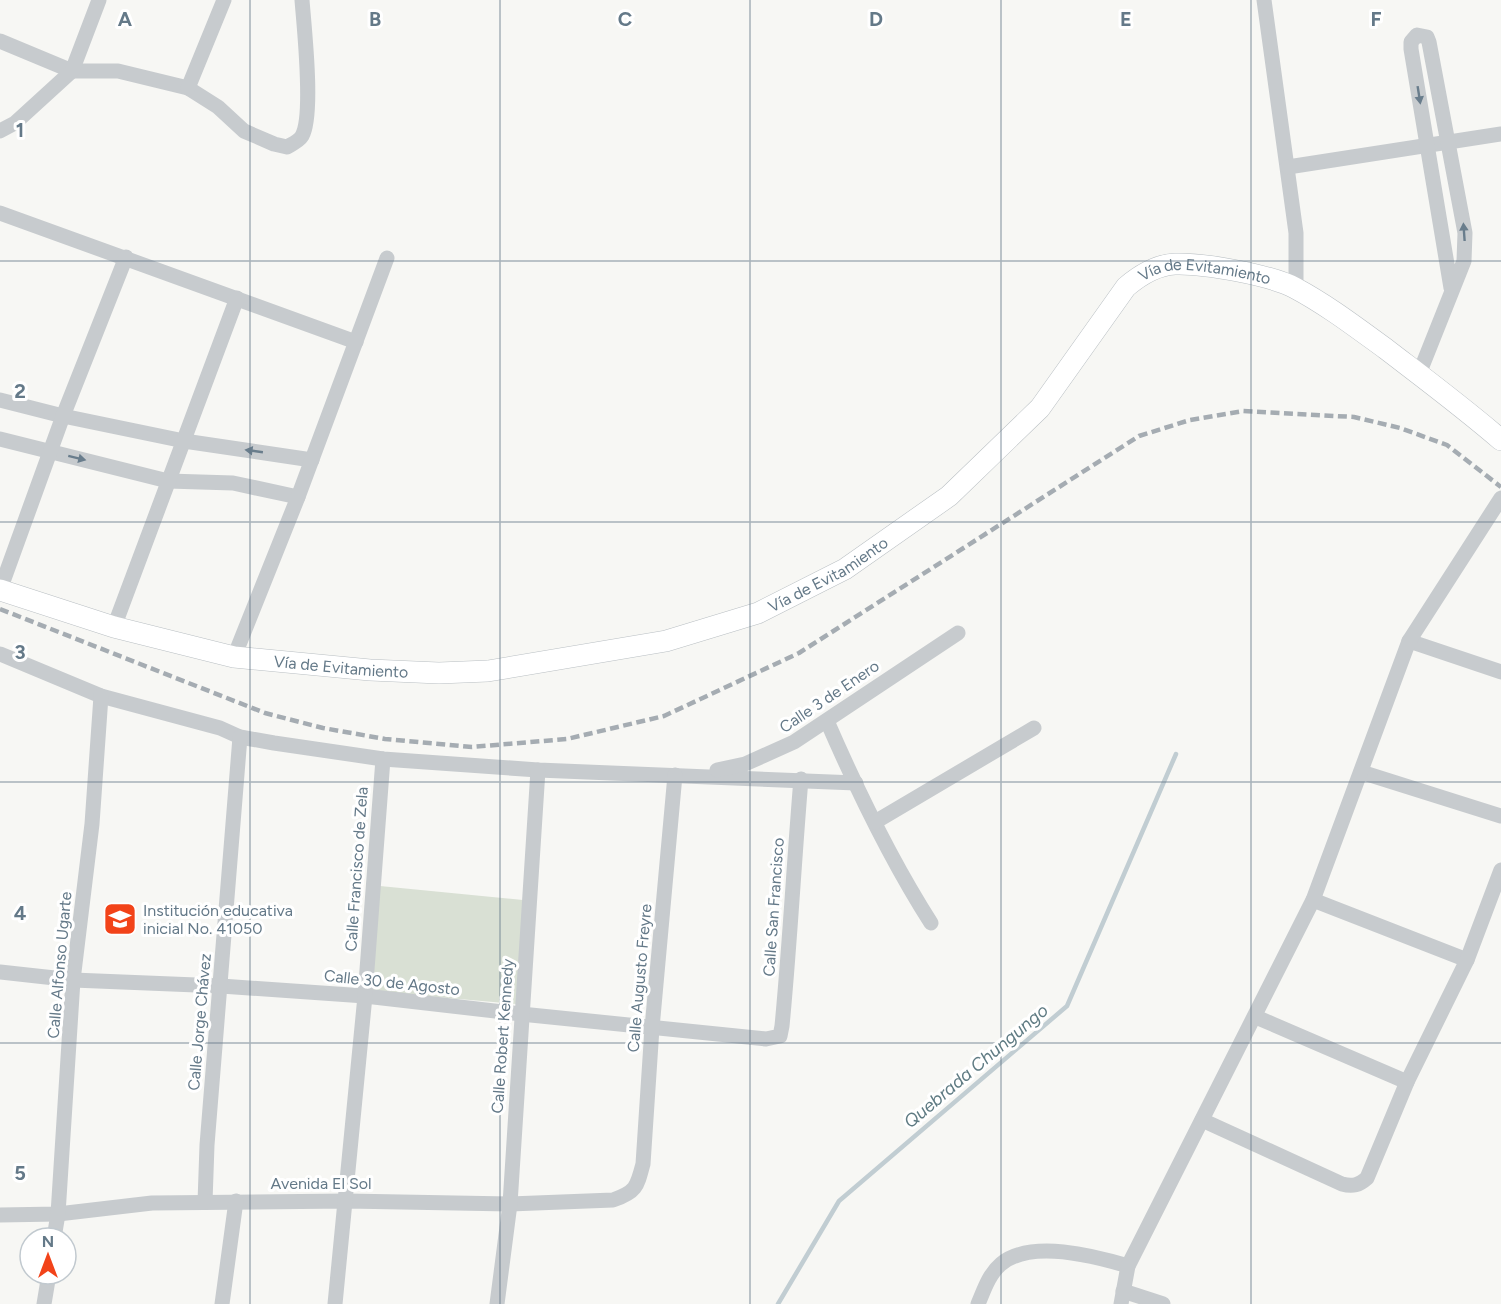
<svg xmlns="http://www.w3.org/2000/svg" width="1501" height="1304" viewBox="0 0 1501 1304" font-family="Figtree,sans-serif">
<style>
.green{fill:#d9e0d4}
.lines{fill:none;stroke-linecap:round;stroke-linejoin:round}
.stream{stroke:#c1cdd2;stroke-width:4.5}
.secondary-casing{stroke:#b9bfc3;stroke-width:22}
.minor{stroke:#c7cbce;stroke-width:15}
.secondary{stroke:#fff;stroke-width:21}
.rail{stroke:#a5acb2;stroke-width:4.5;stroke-dasharray:9 4.5;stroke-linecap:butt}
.oneway{fill:#697d8c}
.grid{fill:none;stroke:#647988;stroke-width:1.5;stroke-opacity:0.55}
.labels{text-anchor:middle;stroke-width:6;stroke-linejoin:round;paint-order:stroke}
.street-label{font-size:16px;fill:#647988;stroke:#fff}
.poi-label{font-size:16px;fill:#647988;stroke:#fff;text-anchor:start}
.water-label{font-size:18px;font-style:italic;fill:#5f7b83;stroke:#fff}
.grid-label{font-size:20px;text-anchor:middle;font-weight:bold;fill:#647988;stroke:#fff;stroke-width:6;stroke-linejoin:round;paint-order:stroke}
</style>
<rect width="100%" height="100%" fill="#f7f7f4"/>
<path class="green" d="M380,886l143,14 -7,104 -147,-13z"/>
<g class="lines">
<path class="stream" d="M778,1304l61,-103 228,-195 109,-252"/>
<g class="secondary-casing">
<g id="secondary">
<path id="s1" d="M0,590l114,37 120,30 136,13 69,3 49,-2 178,-30 92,-28 87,-44 104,-73 91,-88 86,-121c14,-12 30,-22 49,-23 28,-1 96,11 120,24 32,17 62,40 91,61 39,30 78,59 115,91"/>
</g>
</g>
<g class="minor">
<path d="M1264,0l32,233v55"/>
<path d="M0,41l72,30h46l70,17 30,19 26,24 30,13 13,3c5,-3 12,-6 15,-11 12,-21 2,-109 0,-136"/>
<path d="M188,88l36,-88"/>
<path d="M0,131l15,-8 57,-52 27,-71"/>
<path d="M1288,167l213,-33"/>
<path d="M0,213l356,129"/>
<path d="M1419,374l45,-113 1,-28 -36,-191 -2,-5 -10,-2 -6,7v7l40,239"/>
<path d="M0,400l63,16 121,25 128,19"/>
<path d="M0,439l168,42 65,2 65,14"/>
<path d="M0,590l63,-174 63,-159"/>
<path d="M114,627l123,-329"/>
<path d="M1409,641l92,31"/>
<path d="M0,654l101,42 119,32 20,9 34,6 109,16 155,11 318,13"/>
<path d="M234,657l64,-160 89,-239"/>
<path d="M827,721c30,69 63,138 104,202"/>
<path d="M717,770l28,-6 49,-22 164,-109"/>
<path d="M1361,772l140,44"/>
<path d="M875,822l159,-94"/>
<path d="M1313,900l154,60"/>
<path d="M0,972l73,8 148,6 144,10 156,18 245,25 14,-3 2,-10c8,-83 12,-165 19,-247"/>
<path d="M1256,1017l151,65"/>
<path d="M1202,1120l140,64c11,3 17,1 25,-6l40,-96 60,-122 34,-90"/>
<path d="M205,1202l2,-57 33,-408"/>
<path d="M0,1215l58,-1 94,-11 195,-2 163,3 103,-4c23,-8 24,-13 30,-36l9,-136 23,-253"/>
<path d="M54,1238l4,-24 15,-234 19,-156 9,-128"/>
<path d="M1123,1291l40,13"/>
<path d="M44,1304l5,-30"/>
<path d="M222,1304l14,-103"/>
<path d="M335,1304l30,-308 18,-237"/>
<path d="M497,1304l13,-100 28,-434"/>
<path d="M978,1304c6,-14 11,-30 23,-40 30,-25 94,-8 127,2"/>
<path d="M1121,1304l7,-38 185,-366 96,-259 92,-143"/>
</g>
<use href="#secondary" class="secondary"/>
<path class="rail" d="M0,609l265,104 58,15 62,11 87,8 95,-8 97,-23 135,-63 340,-217 51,-16 53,-9 111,6 46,11 47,17 54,42"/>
</g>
<defs><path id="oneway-solid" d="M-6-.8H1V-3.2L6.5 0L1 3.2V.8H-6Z" transform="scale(1.5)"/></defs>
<g class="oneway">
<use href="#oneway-solid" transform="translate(1419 95) rotate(81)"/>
<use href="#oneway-solid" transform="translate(1464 232) rotate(-94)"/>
<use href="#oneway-solid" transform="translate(254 451) rotate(-172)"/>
<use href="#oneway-solid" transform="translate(77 458) rotate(14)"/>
</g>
<path class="grid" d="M250,0v1304M500,0v1304M750,0v1304M1001,0v1304M1251,0v1304M0,261h1501M0,522h1501M0,782h1501M0,1043h1501"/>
<defs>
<g id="school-square" transform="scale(1.725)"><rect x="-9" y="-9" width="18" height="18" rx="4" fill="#f24319" stroke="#fff"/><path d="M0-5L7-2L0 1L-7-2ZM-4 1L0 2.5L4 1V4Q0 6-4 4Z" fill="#fff"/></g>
</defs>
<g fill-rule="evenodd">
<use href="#school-square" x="120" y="919"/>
</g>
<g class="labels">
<g class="street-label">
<text dy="6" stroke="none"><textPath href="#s1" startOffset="1359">Vía de Evitamiento</textPath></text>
<text dy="6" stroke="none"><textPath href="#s1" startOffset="855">Vía de Evitamiento</textPath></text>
<text dy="6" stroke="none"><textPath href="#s1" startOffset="351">Vía de Evitamiento</textPath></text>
<text transform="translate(829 696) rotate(-34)" y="6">Calle 3 de Enero</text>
<text transform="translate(356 869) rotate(-86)" y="6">Calle Francisco de Zela</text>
<text transform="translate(773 907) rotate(-86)" y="6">Calle San Francisco</text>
<text transform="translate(59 965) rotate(-85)" y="6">Calle Alfonso Ugarte</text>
<text transform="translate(639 978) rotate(-85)" y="6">Calle Augusto Freyre</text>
<text transform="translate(392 982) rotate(6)" y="6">Calle 30 de Agosto</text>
<text transform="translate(199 1022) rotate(-85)" y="6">Calle Jorge Chávez</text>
<text transform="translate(502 1036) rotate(-86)" y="6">Calle Robert Kennedy</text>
<text x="321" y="1189">Avenida El Sol</text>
</g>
<g class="poi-label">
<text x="143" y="916">Institución educativa<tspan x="143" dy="18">inicial No. 41050</tspan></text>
</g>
<g class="water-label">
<text transform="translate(976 1066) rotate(-40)" y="6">Quebrada Chungungo</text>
</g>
</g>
<g class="grid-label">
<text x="125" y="26">A</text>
<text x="375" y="26">B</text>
<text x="625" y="26">C</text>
<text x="876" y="26">D</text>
<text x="1126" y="26">E</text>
<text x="1376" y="26">F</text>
<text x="20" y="137">1</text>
<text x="20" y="398">2</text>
<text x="20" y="659">3</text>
<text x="20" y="920">4</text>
<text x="20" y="1180">5</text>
</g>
<g transform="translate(48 1256)"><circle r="28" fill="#ffffff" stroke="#c1c9cf" stroke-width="1.5"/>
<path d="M0-4.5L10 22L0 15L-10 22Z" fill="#f24319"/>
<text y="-9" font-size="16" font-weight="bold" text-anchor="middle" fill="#647988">N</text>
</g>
</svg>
